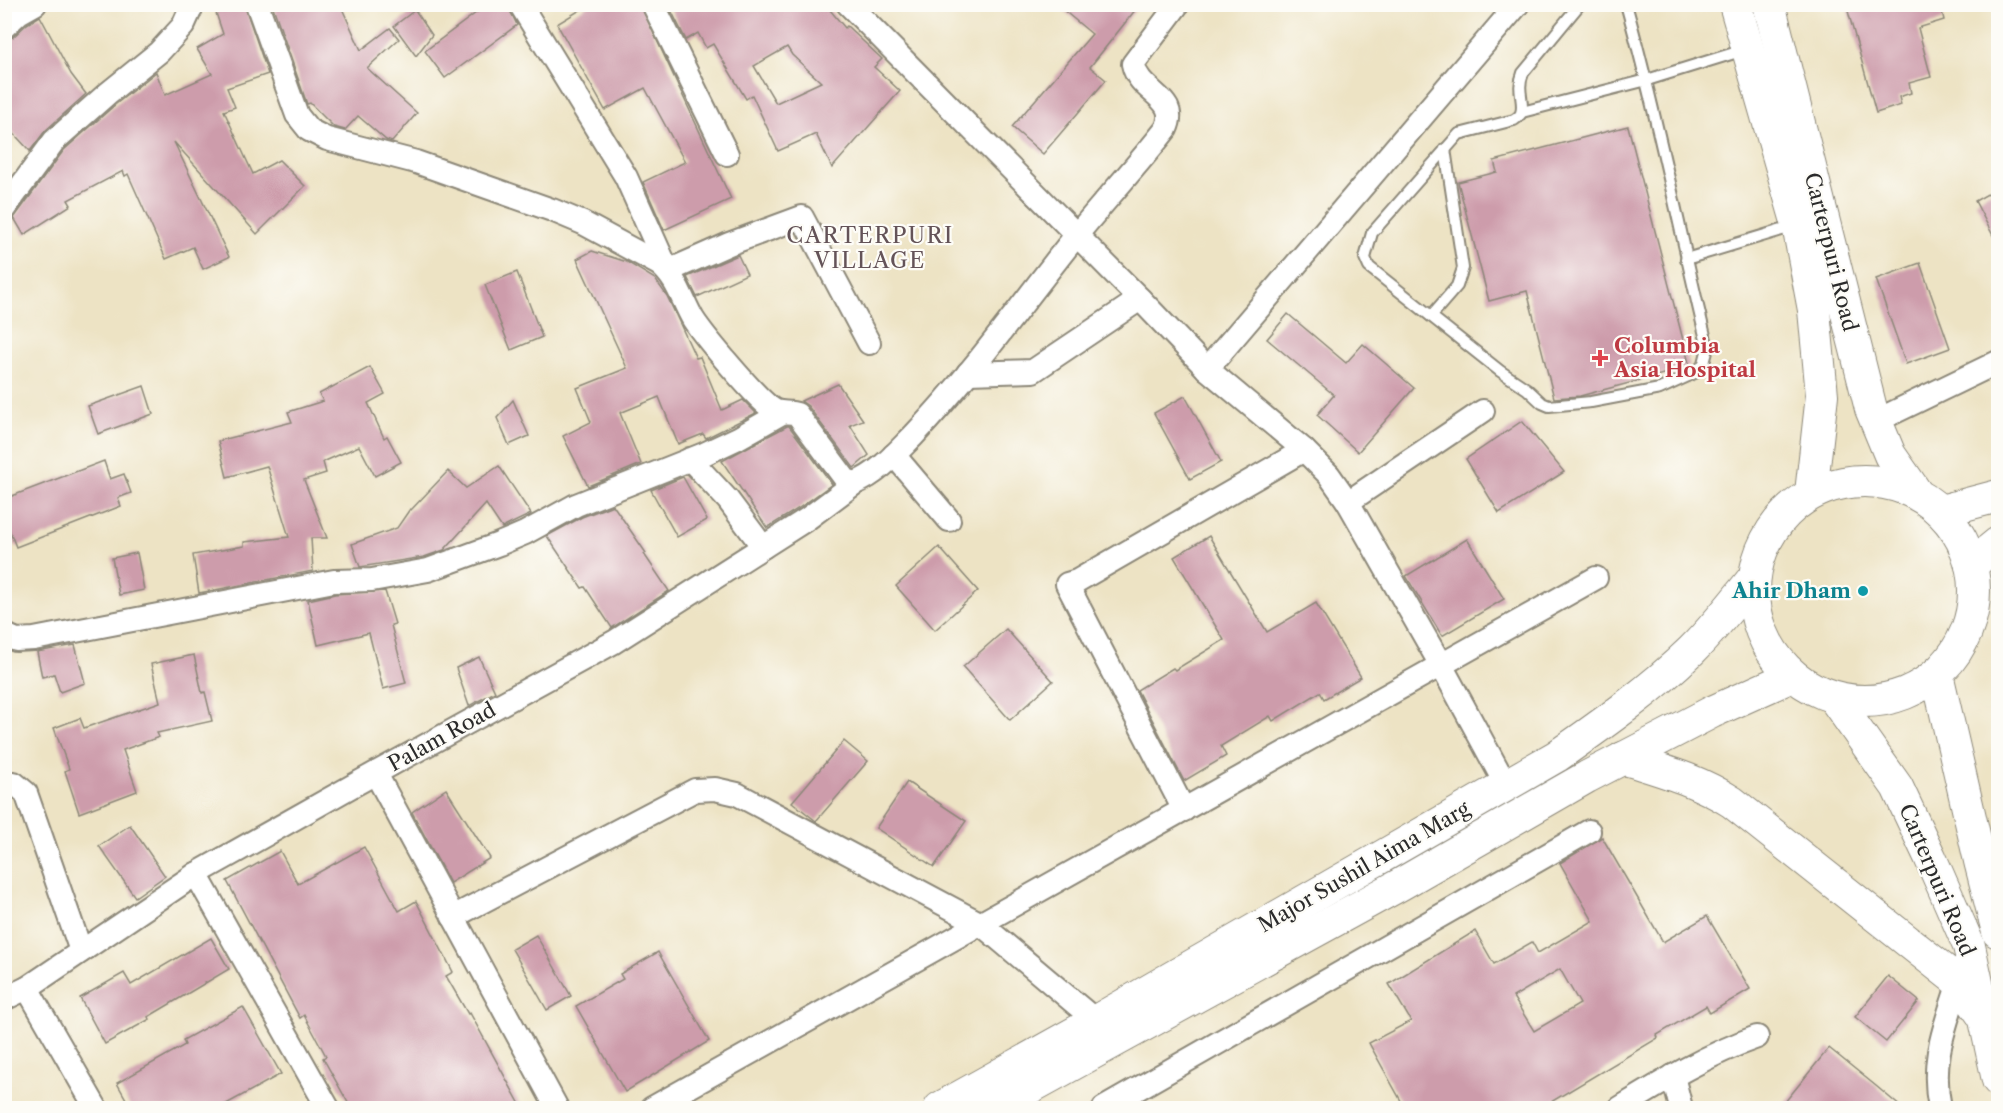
<svg xmlns="http://www.w3.org/2000/svg" width="2003" height="1113" viewBox="0 0 2003 1113" font-family="'Libre Caslon Text',serif">
<style>
.building{fill:#cd9cab;fill-rule:evenodd}
.lines{fill:none;stroke-linecap:round;stroke-linejoin:round}
.lane-casing{stroke:#8c8778;stroke-width:14}
.street-casing{stroke:#8c8778;stroke-width:26}
.secondary-casing{stroke:#8c8778;stroke-width:34}
.lane{stroke:#fff;stroke-width:10}
.street{stroke:#fff;stroke-width:22}
.secondary{stroke:#fff;stroke-width:32}
.health-dot{fill:#e0444e;stroke:#fdfcf7;stroke-width:2}
.culture-dot{fill:#0f9aa8;stroke:#fdfcf7;stroke-width:2}
.labels{text-anchor:middle;stroke-width:4.5;stroke-linejoin:round;paint-order:stroke}
.street-label{font-size:21px;fill:#2b2b2b;stroke:#fdfcf7}
.health-label{font-size:21px;font-weight:bold;fill:#be3a42;stroke:#fdfcf7;text-anchor:start}
.culture-label{font-size:21px;font-weight:bold;fill:#0d838f;stroke:#fdfcf7;text-anchor:end}
.neighbourhood-label{font-size:22px;letter-spacing:1.5px;fill:#645358;stroke:#fdfcf7}
</style>
<rect width="100%" height="100%" fill="#fdfcf7"/>
<filter id="ink" filterUnits="userSpaceOnUse"><feTurbulence type="fractalNoise" baseFrequency=".0167" numOctaves="2"/><feDisplacementMap in="SourceGraphic" scale="12" xChannelSelector="R" yChannelSelector="G"/><feConvolveMatrix kernelMatrix="1 2 1 2 8 2 1 2 1" color-interpolation-filters="sRGB"/></filter>
<filter id="wash" filterUnits="userSpaceOnUse"><feTurbulence type="fractalNoise" baseFrequency=".008" numOctaves="4" result="noise"/><feDisplacementMap in="SourceGraphic" scale="24" xChannelSelector="R" yChannelSelector="G"/><feGaussianBlur stdDeviation="1.35" result="paint"/><feColorMatrix in="noise" values="0 0 0 0 0 0 0 0 0 0 0 0 0 0 0 0 0 1.4 0 .05"/><feComposite in="paint" operator="in"/></filter>
<g filter="url(#wash)">
<rect width="100%" height="100%" fill="#ede3c4"/>
<g id="blocks">
<g class="building">
<path d="M213,4h31l24,70 -41,14 8,19 -11,4 29,63 26,-14 26,26 -48,48 -83,-92 55,115 -26,12 -10,-22 -27,12 -38,-85 -3,2 -2,-5 -55,29 3,5 -47,30 -10,-17 50,-68 52,-46 40,-32 9,23 47,-21 -15,-25 26,-15z"/>
<path d="M272,4h68l21,46 29,-22 9,11 -32,29 50,45 -25,29 -6,-2 -28,-24 -13,14 -11,-3 -24,-24 -3,1z"/>
<path d="M488,4h19l10,21 -72,53 -20,-27z"/>
<path d="M590,4h50l91,195 -67,31 -21,-48 42,-20 -40,-74 -40,22 -48,-86z"/>
<path d="M668,4h157l20,24 2,-2 35,33 -8,8 26,24 -68,77 -16,-34 -38,17 -26,-56 -6,4 -33,-55 -7,4 -8,-15 -12,7zM787,47l5,8 29,27 -45,21 -22,-37z"/>
<path d="M1056,4h84l-50,63 16,13 -63,74 -31,-27 80,-93z"/>
<path d="M1846,4h94l4,16 -26,8 13,49 -22,6 2,10 -12,4 2,8 -25,8z"/>
<path d="M415,10l17,25 -16,21 -22,-30z"/>
<path d="M40,16l31,58 15,20 -41,37 -15,20 -26,-28v-83l9,-3 14,-13z"/>
<path d="M1628,126l62,241 -110,29 -26,2 -27,-107 -38,10 -31,-119 39,-10 -3,-11z"/>
<path d="M1998,188v57l-23,-44z"/>
<path d="M592,251l35,11 28,17 12,17 29,62 4,-1 22,53 21,-10 13,13 -50,25 -3,-4 -25,10 -19,-47 -39,16 21,51 -53,22 -25,-50 28,-14 -14,-34 50,-20 -50,-109z"/>
<path d="M738,255l9,19 -50,23 -10,-20z"/>
<path d="M1920,263l30,85 -44,16 -30,-85z"/>
<path d="M517,272l25,65 -31,13 -26,-65z"/>
<path d="M1288,314l58,49 17,-19 51,44 -56,64 -41,-37 17,-20 -67,-56z"/>
<path d="M370,367l15,27 -17,9 16,35 3,-2 14,26 -26,14 -16,-30 -36,16 3,11 -22,7 23,58h-16l2,33 -114,22 -6,-38 51,-9v-4l45,-5 -22,-71 -40,11 -9,-36 74,-19 -4,-10 35,-11 -4,-7z"/>
<path d="M838,384l25,36 -13,5 19,30 -15,13 -46,-62 -7,-5z"/>
<path d="M144,386l9,28 -55,20 -10,-28z"/>
<path d="M1185,396l36,66 -31,17 -36,-66z"/>
<path d="M513,400l16,36 -20,9 -12,-27z"/>
<path d="M1522,421l42,51 -65,41 -33,-54z"/>
<path d="M787,426h2l43,58 -33,24 -32,20 -45,-67z"/>
<path d="M104,461l6,18 14,-5 7,19 -13,5 3,8 -105,41 -12,-31v-17z"/>
<path d="M499,466l32,48 -29,14 -16,-24 -42,46 -20,7 -64,10 -8,-23 45,-16 13,-19 1,1 37,-39 18,17z"/>
<path d="M683,477l24,43 -30,17 -26,-47z"/>
<path d="M613,505l33,48 -2,1 25,37 -57,37 -27,-41 -3,1 -35,-52 35,-19z"/>
<path d="M1209,536l58,96 49,-29 45,74 -37,22 -4,-7 -47,29 -3,-5 -49,30 5,10 -42,25 -47,-91 36,-22 2,2 49,-30 -50,-83z"/>
<path d="M1467,539l37,60 -62,37 -36,-60z"/>
<path d="M939,547l39,44 -43,39 -39,-44z"/>
<path d="M137,553l7,37 -25,5 -7,-37z"/>
<path d="M385,591l10,33 -4,1 15,58 -23,6 -14,-56 -51,12 -10,-45 27,-6z"/>
<path d="M1006,629l47,52 -43,39 -47,-53z"/>
<path d="M75,645l10,38 -25,9 -6,-18 -12,3 -5,-25z"/>
<path d="M194,655l8,38 3,-1 7,29 -55,12 2,4 -36,13 14,41 -58,22 -14,-42 4,-2 -15,-41 26,-10 4,10 76,-26 -9,-38z"/>
<path d="M479,657l16,35 -26,14 -13,-38z"/>
<path d="M844,741l24,20 -52,60 -24,-19z"/>
<path d="M907,782l59,39 -32,46 -58,-39z"/>
<path d="M446,789l44,69 -40,25 -38,-71z"/>
<path d="M130,825l35,51 -30,21 -36,-51z"/>
<path d="M1602,837l61,105 44,-26 43,73 -40,24 -4,-7 -49,29 1,3 -117,70h-136l-36,-65 42,-22 -22,-37 86,-53 19,33 38,-22 6,11 55,-32 -33,-58zM1560,969l20,35 -46,27 -21,-34z"/>
<path d="M364,847l35,64 17,-10 37,71 -7,4 22,38 2,-1 52,95h-171l-28,-50 3,-2 -22,-41 -4,3 -73,-137 53,-30 18,33z"/>
<path d="M536,935l35,61 -24,14 -35,-61z"/>
<path d="M211,938l18,31 -81,48 2,2 -45,25 -25,-46 44,-25 7,12z"/>
<path d="M658,952l51,89 -84,51 -49,-86 47,-27 -3,-5z"/>
<path d="M1888,976l31,25 -33,41 -31,-25z"/>
<path d="M243,1007l38,67 -62,34h-88l-14,-25 68,-38 -2,-5z"/>
<path d="M1829,1048l47,38 26,22h-122z"/>
</g>
</g>
</g>
<g filter="url(#ink)">
<use href="#blocks" fill-opacity="0" stroke="#8c8778" stroke-width="1.5"/>
<g class="lines">
<g class="lane-casing">
<g id="lane">
<path d="M1580,4l-57,69c-7,17 2,29 -2,40 -1,3 -4,5 -7,7l-55,14 -87,99 -7,25 4,9 131,104 27,18 15,14 7,3 42,-4 69,-13 37,-17 7,-9 4,-15c-28,-114 -50,-230 -82,-344"/>
<path d="M1522,112l125,-32 97,-30"/>
<path d="M1686,259l109,-33"/>
<path d="M1431,316l26,-30 6,-18 -18,-119"/>
</g>
</g>
<g class="street-casing">
<g id="street">
<path d="M257,4l40,111 12,15 18,9 89,23 136,48 31,13 76,41c18,14 23,36 34,55 11,17 65,82 81,91 8,4 15,1 23,4l46,62 3,4 9,3c23,-9 42,-31 59,-48 59,-62 108,-132 161,-198 30,-37 62,-71 91,-108 15,-32 -27,-35 -33,-65l45,-60"/>
<path d="M520,4l106,173 42,94 61,-27 73,-27 67,126"/>
<path d="M653,4l74,150"/>
<path d="M848,4l292,295 67,70 97,81 25,25 19,27 93,163 65,120"/>
<path d="M4,27l15,-14 16,-9"/>
<path d="M4,209l50,-68 53,-47 52,-42 24,-26 10,-22"/>
<path d="M1207,369l311,-365"/>
<path d="M968,373l65,-2 107,-72"/>
<path d="M1876,421l122,-59"/>
<path d="M894,455l55,65"/>
<path d="M690,459l38,41 35,47"/>
<path d="M1348,502l135,-91"/>
<path d="M4,634l12,6 18,-1 300,-58 38,-1 56,-10 71,-26 26,-11 51,-28 128,-51 34,-16 44,-25"/>
<path d="M376,774l181,334"/>
<path d="M4,783h10l12,10 55,158"/>
<path d="M1184,810l-117,-226 10,-3 227,-131"/>
<path d="M196,874l132,234"/>
<path d="M453,917l242,-127 20,-1 22,5 244,130 115,97"/>
<path d="M27,988l69,120"/>
<path d="M4,999l23,-11 169,-114 158,-89 260,-143 193,-123 48,-36"/>
<path d="M1673,1076l8,32"/>
<path d="M652,1108l944,-530"/>
<path d="M1104,1108l485,-277"/>
<path d="M1620,1108c44,-27 88,-54 137,-71"/>
<path d="M1940,1108c-10,-48 5,-81 19,-126"/>
</g>
</g>
<g class="secondary-casing">
<g id="secondary">
<path d="M1735,4l63,221 16,85 8,85 -11,98"/>
<path d="M1769,4l102,405 19,46 25,36"/>
<circle cx="1864" cy="591" r="110"/>
<path d="M1941,511l57,-15"/>
<path d="M1971,565l27,-22"/>
<path d="M1937,674l43,187 18,71"/>
<path d="M1834,698l63,89 33,70 39,89 29,134"/>
<path d="M1623,758c40,13 73,21 109,44l227,180 27,38"/>
<path d="M940,1108l156,-87 461,-265c47,-33 94,-66 135,-106 22,-22 41,-46 60,-70"/>
<path d="M993,1108l408,-224 186,-107 125,-65 80,-36"/>
</g>
</g>
<use href="#lane" class="lane"/>
<use href="#street" class="street"/>
<use href="#secondary" class="secondary"/>
</g>
</g>
<path class="health-dot" d="M1597 349h6v6h6v6h-6v6h-6v-6h-6v-6h6z"/>
<circle class="culture-dot" cx="1863" cy="591" r="6"/>
<g class="labels">
<g class="street-label">
<text transform="translate(1831 252) rotate(76)" y="7">Carterpuri Road</text>
<text transform="translate(442 737) rotate(-29)" y="7">Palam Road</text>
<text transform="translate(1364 867) rotate(-30)" y="7">Major Sushil Aima Marg</text>
<text transform="translate(1937 880) rotate(67)" y="7">Carterpuri Road</text>
</g>
<g class="health-label">
<text x="1614" y="353">Columbia<tspan x="1614" dy="24">Asia Hospital</tspan></text>
</g>
<g class="culture-label">
<text x="1851" y="598">Ahir Dham</text>
</g>
<g class="neighbourhood-label">
<text x="870" y="243">CARTERPURI<tspan x="870" dy="25">VILLAGE</tspan></text>
</g>
</g>
<rect width="2003" height="1113" fill="none" stroke="#fdfcf7" stroke-width="24"/>
</svg>
